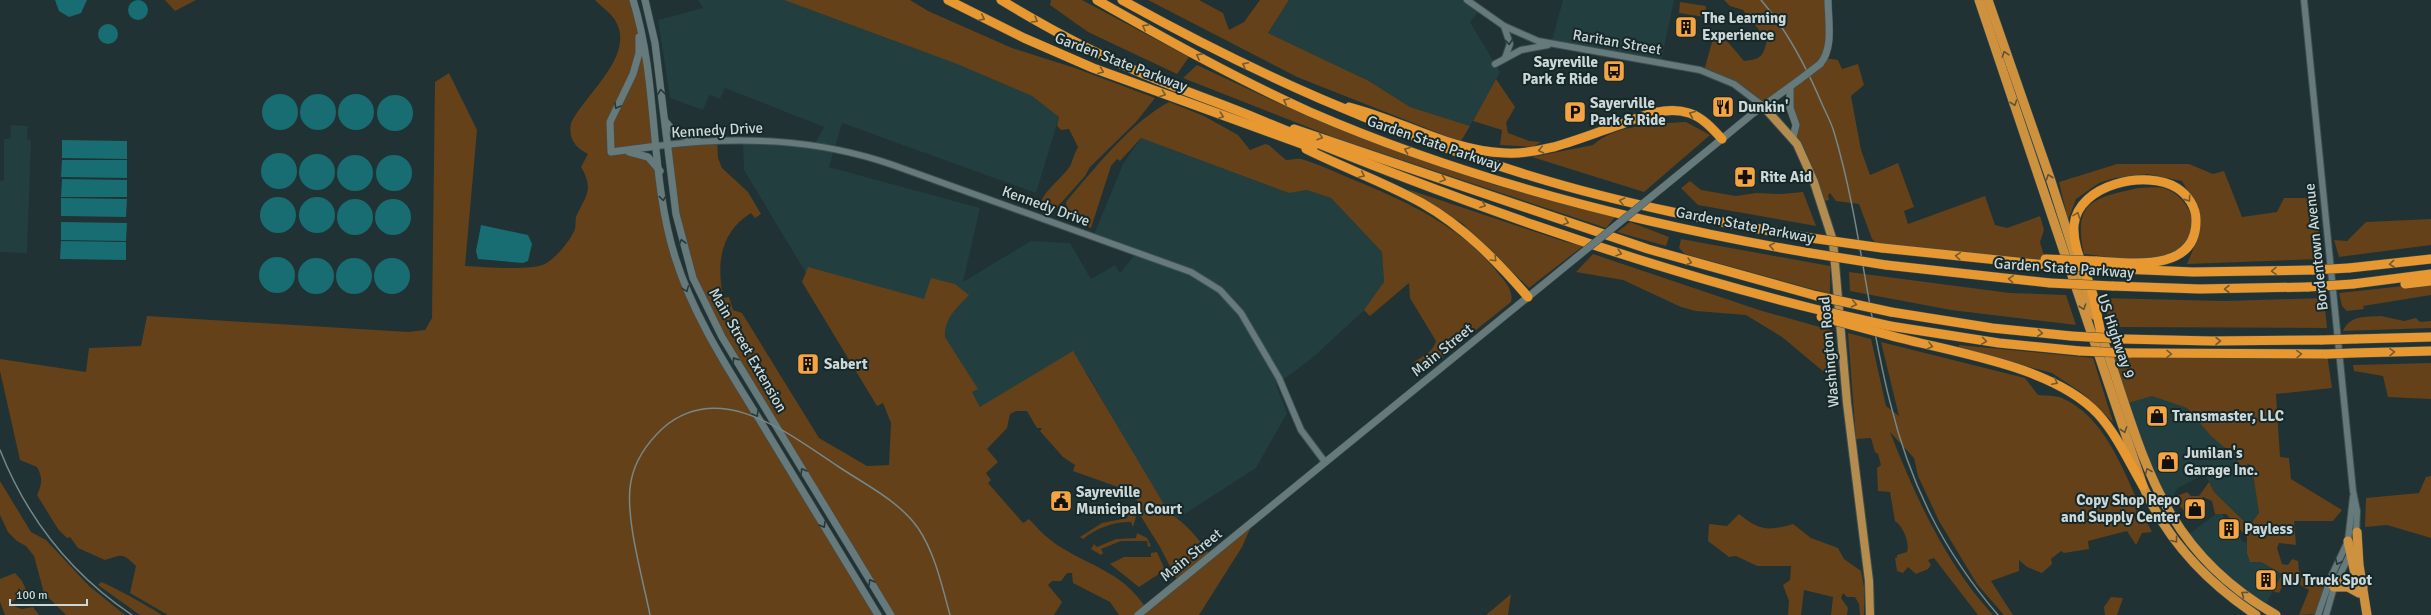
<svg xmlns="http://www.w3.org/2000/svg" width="2431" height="615" viewBox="0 0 2431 615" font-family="Signika,sans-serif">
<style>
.built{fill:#223e3f}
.green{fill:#644118;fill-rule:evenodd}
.water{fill:#176d71}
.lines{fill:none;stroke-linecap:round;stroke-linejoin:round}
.tertiary-casing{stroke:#3f4f50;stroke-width:8}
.secondary-casing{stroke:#3f4f50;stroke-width:8}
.primary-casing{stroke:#3f4f50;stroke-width:10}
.trunk-casing{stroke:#3f4f50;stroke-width:10}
.motorway-casing{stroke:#3f4f50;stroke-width:10}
.tertiary{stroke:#667a7b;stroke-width:6}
.secondary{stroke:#667a7b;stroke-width:7}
.primary{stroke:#b48c4e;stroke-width:8}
.trunk{stroke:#ce923f;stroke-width:9}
.motorway{stroke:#e89830;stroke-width:9}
.rail{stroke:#778687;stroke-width:1.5}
.secondary-bridge-casing{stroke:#3f4f50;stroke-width:8;stroke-linecap:butt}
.motorway-bridge-casing{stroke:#3f4f50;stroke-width:10;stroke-linecap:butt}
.secondary-bridge{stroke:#667a7b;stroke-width:7}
.motorway-bridge{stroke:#e89830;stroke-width:9}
.oneway{stroke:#755a2c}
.oneway2{stroke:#273839}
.oneway3{stroke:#605232}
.labels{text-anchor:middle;stroke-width:4;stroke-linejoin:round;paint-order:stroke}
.poi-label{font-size:15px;font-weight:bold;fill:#ccd7d8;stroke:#172829;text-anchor:start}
.street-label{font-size:15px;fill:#ccd7d8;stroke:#172829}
</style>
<rect width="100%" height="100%" fill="#203233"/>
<g class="built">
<path d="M698,0h86l173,64 75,32 27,21 -23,76 -194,-70 -13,44 151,41 -17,74 68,-41 39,2 21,36 24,-14 5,8 17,-21 -44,-15 30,-73 18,-26 148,55 18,-3 24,8 51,54 2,30 -14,23 -59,54 -35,26 11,28 -31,55 -84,54 -85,-149 -107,34 -8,-15 -166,-119 -62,-103 -1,-31 71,6 10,-18 -99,-39 -5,11 -11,-4 -6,15 -33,-12 -12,-78 45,-12z"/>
<path d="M1289,0h178l13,10 -10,12 30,50 -30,54 -60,-19 -41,-26 -101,-48z"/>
<path d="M1563,0h111l-13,62 -110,-18z"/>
<path d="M11,125l17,1 -1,13 4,1 -4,113 -27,-1v-71l4,-1v-41h6z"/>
<path d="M2152,395l35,13 24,28 14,10 6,8 21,13 7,46 -10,13 -35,-34 -9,-18 -27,14 -12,19 -41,-103z"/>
<path d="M2220,511l24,32 2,-2 4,20 11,1 21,12 -18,34 -79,-71z"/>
</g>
<g class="green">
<path d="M165,0h31l-21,11z"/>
<path d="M595,0h38l24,146 -31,4 28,13 16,75 25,72 183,305h-710l-38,-22 6,-27c-15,-14 -13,-11 -31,-6l-27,-12 -8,-11 -3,1 -9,-9 -21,-34c5,-11 6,-17 0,-28l-17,-7 -20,-89v-12l86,13 3,-24 52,-2 6,-30 261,16 17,-2 7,-12 3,-236 14,-9 28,57 -12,136c19,1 64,5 80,-2 11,-6 25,-23 30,-35 1,-4 0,-8 1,-12 9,-21 19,-26 5,-50l7,-13c-13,-6 -20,-16 -17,-31 14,-29 64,-67 45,-101 -4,-9 -14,-14 -21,-22z"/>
<path d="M784,0h126l18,11 84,37 63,20 80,30 -19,24 -46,45 -5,9 -33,37 -7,1c-18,-13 22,-38 26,-50 2,-6 4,-11 7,-17l-9,-18 -8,1 -4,-4 2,-9 -27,-21 -75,-32z"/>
<path d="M1051,0h31l107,57 -12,17 -89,-42 -38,-27z"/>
<path d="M1148,0h51l24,13 6,17 15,-8 16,-22h29l-21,33 101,48 41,26 60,19 -9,15 -10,-3 -154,-61z"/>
<path d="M1724,0h104l-3,58 13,2 4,9 16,-5 6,21 -13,11 10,54 9,25 28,-12 16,44 -10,4 4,13 77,-28 10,29 12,3 33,-12 4,14 -4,12 5,17 -34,2 -129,-13 -10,-9 -13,-35 -23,-3 -6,-8 -2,2 1,5 -9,2 -27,-65 3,-12 -6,-38 -27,19 -14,-11 -45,-24 8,-29 8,-6 7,5 17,20c17,-2 19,-4 23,-21l-24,-30 -13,-4z"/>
<path d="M1680,2l26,4 -1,11 -26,-4z"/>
<path d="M1197,65l81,38 137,54 80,28 121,31 -10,12 -273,-91 -150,-59z"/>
<path d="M1496,79l19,28 -9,16 2,10 21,8 12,1 -8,5 -33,-2 2,-15 -29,-9z"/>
<path d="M1169,102l35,14 34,19 12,15 15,-6 4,1 17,15c5,0 10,-2 15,-1 18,5 36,14 53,21 54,22 108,47 144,93 7,8 16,18 13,29l-80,64 -11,4 -5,-2 -1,-6c9,-6 19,-10 22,-21l-26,-43 -1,-15 -39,33 -6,-6 20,-28 -2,-30 -51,-54 -24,-8 -18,3 -148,-55 -21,23 -3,-2 -6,7 -20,62c-15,-6 -24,-9 -25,-26 27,-32 65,-80 103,-100z"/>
<path d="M1686,122l24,13 -66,57 -112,-35 61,-12c24,-21 63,-21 93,-23z"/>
<path d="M717,140l1,18 4,10 26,24 13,22 -6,4 -4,-5c-32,20 -34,51 -28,85l6,-1 4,13 9,3 77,125 48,28 22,-1 2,-42 -8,-20 -6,3 -75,-124 6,-15 116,32 7,-21 24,6 14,11c-12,13 -25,23 -24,42l33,52 -6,3 8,15 93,-56 96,162c18,11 29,25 41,42l44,-35 -12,27 -43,68h-80l-9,-13 -37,-19 -1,-10h-5l-6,8h-9l-4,4 14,17 -8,13h-163l-169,-278 -37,-86 -18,-106zM1016,411h11l10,17h5l-2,3 23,26 12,8 -2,6 59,21 4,5 4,18 20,32 18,35 -32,26c-23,-35 -51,-40 -84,-60 -13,-8 -23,-18 -33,-29l-6,4 -35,-40 3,-3 -5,-7 12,-11 -11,-13 20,-21 3,-14z"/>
<path d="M2117,164h72l24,10 11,-3 18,46 35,-5 7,-14h34l2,61 -133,5c17,-40 19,-44 -5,-83l-35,-7 -32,4 -16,5 -23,16 -8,21 -9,-38z"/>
<path d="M1690,181l11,9 35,6 20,-3 25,1 22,-2 13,34 -118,-21 -17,-17z"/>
<path d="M2138,188c9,0 20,-2 28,1 23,8 37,40 16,59 -4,4 -14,7 -19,9 -24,8 -55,-1 -79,-3 -12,-53 10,-56 54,-66z"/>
<path d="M1407,189l159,53 17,4 -54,42 -67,-65z"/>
<path d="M2431,219v26l-92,12 -5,-17 13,1 19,-19z"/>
<path d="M1630,222l39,15 -3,9 -49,-14z"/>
<path d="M1681,239l149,27v28l-145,-40 -6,-6z"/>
<path d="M1593,254l166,56 75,21 2,51 -54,-45 -36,-22 -50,-4 -15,-4 -58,-27 -47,-8z"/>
<path d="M1849,272l161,21 56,2 10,30 -125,-15 -101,-19z"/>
<path d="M2431,283v12l-68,11 1,3 -17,2 -5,-5 -3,-13z"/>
<path d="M2102,298l122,3 100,-3 3,30 -216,-1z"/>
<path d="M2381,316l23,5 12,-3 4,4 11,-1v7l-88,3c7,-16 22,-14 38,-15z"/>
<path d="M1848,333l23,6 15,67 13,10 -18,-74 144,36 13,17c7,1 17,0 24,3 49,21 67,90 90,134l-10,1 -6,12 -9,-14 -39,10 1,8 -25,4 -3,-2 -10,8 1,5 -10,9 -15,-6 -8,-7v11l-28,10 22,34h-9l-27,-31 -38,-63 -21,-45 -4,-18 -24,-26c25,64 56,132 103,183h-15l-44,-57 -6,2 3,5 -3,4 -12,5 -8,-7 -5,6 -6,-2 -2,-13h2v-3l10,-3c3,-9 -4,-26 -12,-31l-5,-29 -12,-1 -1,-23 4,-3 -3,-11 -3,-2 -4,-14 -15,1z"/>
<path d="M1959,345l134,13 20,64 -31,-29 -30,-20 -94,-25z"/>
<path d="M2107,352l220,2 5,34 -56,6 4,63 9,1 2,21 51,31 -9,11h-39l2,24 -17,-2 -2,5 5,16 6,1 4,-6 6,2c1,4 0,7 1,10 7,10 19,11 27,19l-8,24 -19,1 10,-25 -19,-11 -2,3 -3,-1 -6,12 -6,-2 9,-17 -21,-12h-11l-3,-9v-16l-21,-23h-11l-3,-13 -9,-4 -6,5 -4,10 -6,2 -11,-12 1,-6 10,-4 4,4h8l10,-14 5,10 35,34 10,-13 -7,-46 -3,-3 -9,3 -3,-9 -26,-22 -24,-28 -35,-12 -27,8z"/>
<path d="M2431,363v36l-43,-2 -5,-21 -29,-5 -1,-6z"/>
<path d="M2431,476v62l-44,-13 -22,2 1,-29 53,-5 7,-16z"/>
<path d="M0,481l31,51 15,8 43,46 36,29h-59l-22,-22 -10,-37 -8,-10 -9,-5 -9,-9 -8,-17z"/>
<path d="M1129,513l7,4 -3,10 -2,-5c-19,0 -34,6 -48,17l-3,-2 22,-14 25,-5z"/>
<path d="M1739,514c20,17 30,17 54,10l18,14 27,10 6,11 17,12 3,16v28h-4l-1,-11 -4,-7h-8l-4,-4 -2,5 7,10 -1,7h-16l2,-18 -29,-7 -3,25h-13l1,-14 -6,-16 7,-5 1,-14h-34l-21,-10 -7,1 -21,-16 1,-17 18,2z"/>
<path d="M1137,533l10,5 4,8 -3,1 -1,-6h-26l-20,8 2,4 -2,2 -10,-6 3,-5 3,3 19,-8 20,-1z"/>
<path d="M1157,552l8,18 -26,17 -29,-23 14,-7h27v-4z"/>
<path d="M15,573l7,8 5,11 -19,12 14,5 11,-2 6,8h-34l-5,-13v-23z"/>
<path d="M101,582c9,3 55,28 60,33h-21l-42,-30z"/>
<path d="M1511,594l-3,21h-22z"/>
<path d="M2111,597l12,1 -6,17h-12l-1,-8z"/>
</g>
<g class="water">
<path d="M55,0h32l-6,13 -12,4 -10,-6z"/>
<circle cx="138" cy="10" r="10"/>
<circle cx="108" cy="34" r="10"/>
<circle cx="318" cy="112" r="18"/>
<circle cx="280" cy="112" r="18"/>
<circle cx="356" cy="112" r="18"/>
<circle cx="395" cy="113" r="18"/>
<path d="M62,140l65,1v18l-65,-1z"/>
<circle cx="279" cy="171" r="18"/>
<circle cx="317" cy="172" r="18"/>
<circle cx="355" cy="173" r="18"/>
<circle cx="394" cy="173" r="18"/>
<path d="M62,160h65v18l-66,-1z"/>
<path d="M62,179l65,1v17h-66z"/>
<circle cx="317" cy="215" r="18"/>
<circle cx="278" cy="215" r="18"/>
<path d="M61,198l66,1 -1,18 -65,-1z"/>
<circle cx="393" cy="217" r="18"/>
<circle cx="355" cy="217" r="18"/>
<path d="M61,222l66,1 -1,18 -65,-1z"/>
<path d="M481,225l47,10 4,9 -4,17 -5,2 -45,-4 -2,-8z"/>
<path d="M61,241l65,1v18l-66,-1z"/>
<circle cx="277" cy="275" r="18"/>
<circle cx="316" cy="276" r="18"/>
<circle cx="354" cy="276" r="18"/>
<circle cx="392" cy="276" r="18"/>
</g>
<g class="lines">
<g class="tertiary-casing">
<g id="tertiary">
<path d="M1467,0l37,26 34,15 162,29 34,14 29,22"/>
<path d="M2304,0l49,491 4,20 -1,24"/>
<path d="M1504,26l6,18 -5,14"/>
<path d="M1495,64l26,-14 27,-5"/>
<path d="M657,146c80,-10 158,-8 236,19l298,107 29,18 21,23 38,65 22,52 24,32"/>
<path d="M2318,615l13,-38 17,-36 5,-44"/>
<path d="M2326,615l8,-28 17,-35"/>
</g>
</g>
<g class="secondary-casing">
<g id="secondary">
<path d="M633,0c26,83 16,174 42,257 19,61 54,113 87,167 39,64 77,127 116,191"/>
<path d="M645,0l10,43 21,171 17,64 29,59 169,278"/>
<path d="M639,37v16l-6,21 -23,48 1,30 46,-6"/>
<path d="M1820,64c14,-16 8,-44 8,-64"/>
<path d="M1790,87v21l6,17 -3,12"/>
<path d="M665,121l10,12 23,8"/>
<path d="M629,152l19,5 12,14"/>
<path d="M1662,188l89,-73 48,-35"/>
<path d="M1138,615l439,-358"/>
</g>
</g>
<g class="primary-casing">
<path id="primary" d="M1763,106l34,38 17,38 19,59 14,162 22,178 1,34"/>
</g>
<g class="trunk-casing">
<g id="trunk">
<path d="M1979,0l164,486c24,54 65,97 113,129"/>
<path d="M1988,0l63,181 43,134"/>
<path d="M2100,331c43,119 55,215 176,284"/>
<path d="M2357,532l2,33 8,50"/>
<path d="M2348,541l7,33"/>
<path d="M2329,583l16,-3 18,7"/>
<path d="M2334,587h14l11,6"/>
</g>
</g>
<g class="motorway-casing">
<g id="motorway">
<path d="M948,0l76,38 69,30 220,80"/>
<path d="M1001,0c48,29 98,56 150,77 35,15 72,27 107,42 183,76 372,145 565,192"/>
<path d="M1097,0c70,40 140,79 213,112 159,69 330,112 500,141"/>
<path d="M1122,0c133,74 263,132 409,176 91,28 186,46 280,62"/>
<path d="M1349,107c52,13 101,44 156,46 39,2 77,-16 114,-28 21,-8 46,-20 70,-12 13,4 23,15 33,26"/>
<path d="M1294,129l354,120 169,47"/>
<path d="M1306,149c38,19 78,33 116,54 42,24 75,58 106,94"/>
<path d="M1882,248l165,17"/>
<path d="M2096,261c35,2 101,12 100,-41 0,-13 -8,-25 -19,-32 -30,-19 -99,-4 -103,37 -2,24 13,47 19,70 3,12 5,26 8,38"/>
<path d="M1886,265l164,18"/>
<path d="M2098,268l95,4 120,-2"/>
<path d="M2349,268l82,-9"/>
<path d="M2353,284l78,-10"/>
<path d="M2405,284l26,-3"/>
<path d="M2112,286l88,3 108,-2"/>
<path d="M1891,312l101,16 79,8"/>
<path d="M1890,326l109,17 81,8"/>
<path d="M1892,336c63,17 161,30 206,78 19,21 31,48 45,72"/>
<path d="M2123,339l89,2 110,-1"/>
<path d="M2355,339l76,-2"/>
<path d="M2130,353l197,1"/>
<path d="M2353,353l78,-2"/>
</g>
</g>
<use href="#tertiary" class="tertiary"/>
<use href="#secondary" class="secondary"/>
<use href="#primary" class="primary"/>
<use href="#trunk" class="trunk"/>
<use href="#motorway" class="motorway"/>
<g class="rail">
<path d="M1761,0c27,31 45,66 61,104 4,9 9,18 12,28 26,87 33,181 56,270 20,82 53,149 108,213"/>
<path d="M0,450c27,68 71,124 132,165"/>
<path d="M650,615c-7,-36 -26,-100 -19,-134 4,-21 16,-38 32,-53 58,-50 127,7 176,39 27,18 60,34 79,61 17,25 24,58 32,87"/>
</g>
<g class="secondary-bridge-casing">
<g id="secondary-bridge">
<path d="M1799,80l21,-16"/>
<path d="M1577,257l85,-69"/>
</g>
</g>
<g class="motorway-bridge-casing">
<g id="motorway-bridge">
<path d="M1811,238l71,10"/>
<path d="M1810,253l76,12"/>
<path d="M2045,259l51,2"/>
<path d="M2047,265l51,3"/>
<path d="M2313,270l36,-2"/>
<path d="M2050,283l62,3"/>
<path d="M2308,287l45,-3"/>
<path d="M1817,296l74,16"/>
<path d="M1823,311l67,15"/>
<path d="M1821,317l71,19"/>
<path d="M2071,336l52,3"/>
<path d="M2322,340l33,-1"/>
<path d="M2080,351l50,2"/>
<path d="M2327,354l26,-1"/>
</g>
</g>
<use href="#secondary-bridge" class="secondary-bridge"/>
<use href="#motorway-bridge" class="motorway-bridge"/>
</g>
<defs><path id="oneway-chevron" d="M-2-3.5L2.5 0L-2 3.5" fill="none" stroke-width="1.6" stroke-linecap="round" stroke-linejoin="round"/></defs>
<g class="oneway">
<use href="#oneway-chevron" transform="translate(982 18) rotate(26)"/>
<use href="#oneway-chevron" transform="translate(1035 20) rotate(30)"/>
<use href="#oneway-chevron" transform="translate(1145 27) rotate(-151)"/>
<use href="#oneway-chevron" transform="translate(1199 56) rotate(-152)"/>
<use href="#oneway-chevron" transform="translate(1245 65) rotate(-153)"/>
<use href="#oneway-chevron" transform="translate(1101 71) rotate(22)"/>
<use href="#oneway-chevron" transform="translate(1163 94) rotate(20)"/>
<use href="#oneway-chevron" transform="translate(1286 101) rotate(-155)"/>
<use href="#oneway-chevron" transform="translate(1692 114) rotate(-157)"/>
<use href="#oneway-chevron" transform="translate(1221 116) rotate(20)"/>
<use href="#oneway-chevron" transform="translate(1320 137) rotate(19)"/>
<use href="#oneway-chevron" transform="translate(1407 150) rotate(-160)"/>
<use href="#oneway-chevron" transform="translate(1541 150) rotate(168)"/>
<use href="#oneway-chevron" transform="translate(1362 175) rotate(25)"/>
<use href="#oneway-chevron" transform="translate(1443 179) rotate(19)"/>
<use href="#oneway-chevron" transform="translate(2188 199) rotate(55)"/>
<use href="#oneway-chevron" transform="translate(1622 201) rotate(-166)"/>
<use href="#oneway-chevron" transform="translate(1483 205) rotate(20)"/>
<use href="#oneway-chevron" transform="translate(2077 215) rotate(-69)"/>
<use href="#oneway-chevron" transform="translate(1566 222) rotate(19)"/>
<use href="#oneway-chevron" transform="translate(1772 246) rotate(-170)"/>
<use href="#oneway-chevron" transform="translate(1619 253) rotate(17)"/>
<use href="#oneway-chevron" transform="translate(1958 256) rotate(-175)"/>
<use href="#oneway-chevron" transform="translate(1494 259) rotate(45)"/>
<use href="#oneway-chevron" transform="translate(1689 262) rotate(17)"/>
<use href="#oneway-chevron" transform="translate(2392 264) rotate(174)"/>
<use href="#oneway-chevron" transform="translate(2274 271) rotate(179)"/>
<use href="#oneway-chevron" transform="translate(2011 279) rotate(-175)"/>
<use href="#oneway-chevron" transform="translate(2227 289) rotate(-180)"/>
<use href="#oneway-chevron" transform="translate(1854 304) rotate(12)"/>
<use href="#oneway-chevron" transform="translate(2040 333) rotate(6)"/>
<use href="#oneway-chevron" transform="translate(1984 341) rotate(8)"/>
<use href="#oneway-chevron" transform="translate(2218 341)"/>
<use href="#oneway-chevron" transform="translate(1930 346) rotate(14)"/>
<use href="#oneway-chevron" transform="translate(2392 352) rotate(-1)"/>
<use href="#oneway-chevron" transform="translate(2169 354) rotate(1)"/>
<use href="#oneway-chevron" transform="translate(2299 354) rotate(-2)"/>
<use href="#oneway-chevron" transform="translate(2055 382) rotate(26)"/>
</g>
<g class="oneway2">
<use href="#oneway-chevron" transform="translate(1509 42) rotate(84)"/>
<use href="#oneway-chevron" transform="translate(661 92) rotate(-97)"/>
<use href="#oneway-chevron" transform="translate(617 106) rotate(119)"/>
<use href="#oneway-chevron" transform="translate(663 198) rotate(82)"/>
<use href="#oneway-chevron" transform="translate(682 242) rotate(-104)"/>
<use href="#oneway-chevron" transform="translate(686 289) rotate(69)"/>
<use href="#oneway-chevron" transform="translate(735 360) rotate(-122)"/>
<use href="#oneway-chevron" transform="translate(756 414) rotate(59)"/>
<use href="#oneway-chevron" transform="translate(803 471) rotate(-121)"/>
<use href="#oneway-chevron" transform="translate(823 525) rotate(59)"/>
<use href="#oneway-chevron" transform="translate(2338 562) rotate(115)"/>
<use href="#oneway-chevron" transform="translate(871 582) rotate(-121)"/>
</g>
<g class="oneway3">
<use href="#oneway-chevron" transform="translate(2005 54) rotate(-108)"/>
<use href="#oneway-chevron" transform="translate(2014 103) rotate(71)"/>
<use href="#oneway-chevron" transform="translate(2049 177) rotate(-109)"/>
<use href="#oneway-chevron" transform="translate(2083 307) rotate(71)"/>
<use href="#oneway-chevron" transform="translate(2124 430) rotate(71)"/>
<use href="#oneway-chevron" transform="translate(2148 471) rotate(-112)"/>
<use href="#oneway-chevron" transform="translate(2175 540) rotate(53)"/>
<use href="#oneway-chevron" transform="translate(2244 594) rotate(-143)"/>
</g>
<defs>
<g id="building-square" transform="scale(1.15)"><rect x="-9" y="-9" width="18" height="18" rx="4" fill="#f4a443" stroke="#172829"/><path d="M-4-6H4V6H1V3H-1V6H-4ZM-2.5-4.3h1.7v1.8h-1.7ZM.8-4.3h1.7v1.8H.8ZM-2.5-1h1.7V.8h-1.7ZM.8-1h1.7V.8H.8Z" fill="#111"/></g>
<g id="bus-square" transform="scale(1.15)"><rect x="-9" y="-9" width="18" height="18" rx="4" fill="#f4a443" stroke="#172829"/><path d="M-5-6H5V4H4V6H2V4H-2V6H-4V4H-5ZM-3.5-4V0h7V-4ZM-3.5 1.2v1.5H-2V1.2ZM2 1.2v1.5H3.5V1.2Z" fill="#111"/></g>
<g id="restaurant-square" transform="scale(1.15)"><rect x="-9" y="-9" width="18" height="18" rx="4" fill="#f4a443" stroke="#172829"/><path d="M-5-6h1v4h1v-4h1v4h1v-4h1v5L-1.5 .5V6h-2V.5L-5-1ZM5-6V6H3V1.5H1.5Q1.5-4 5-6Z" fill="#111"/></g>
<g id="parking-square" transform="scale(1.15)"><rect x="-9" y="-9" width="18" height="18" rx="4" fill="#f4a443" stroke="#172829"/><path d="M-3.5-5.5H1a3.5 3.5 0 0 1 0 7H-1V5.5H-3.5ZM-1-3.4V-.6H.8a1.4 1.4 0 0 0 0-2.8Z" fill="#111"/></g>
<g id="pharmacy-square" transform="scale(1.15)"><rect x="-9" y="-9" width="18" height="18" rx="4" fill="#f4a443" stroke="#172829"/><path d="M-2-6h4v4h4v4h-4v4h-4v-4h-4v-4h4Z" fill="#111"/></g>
<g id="shop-square" transform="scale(1.15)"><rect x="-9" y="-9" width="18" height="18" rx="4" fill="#f4a443" stroke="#172829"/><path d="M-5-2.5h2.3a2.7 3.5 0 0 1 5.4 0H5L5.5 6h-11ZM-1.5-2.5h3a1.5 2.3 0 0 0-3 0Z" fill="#111"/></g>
<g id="civic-square" transform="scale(1.15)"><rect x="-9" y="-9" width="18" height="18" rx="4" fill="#f4a443" stroke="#172829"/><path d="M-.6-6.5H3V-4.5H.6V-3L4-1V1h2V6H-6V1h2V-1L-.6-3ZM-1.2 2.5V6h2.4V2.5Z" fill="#111"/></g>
</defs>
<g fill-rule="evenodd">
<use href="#building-square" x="1686" y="27"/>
<use href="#bus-square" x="1614" y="71"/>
<use href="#restaurant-square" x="1723" y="107"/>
<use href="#parking-square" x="1575" y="112"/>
<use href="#pharmacy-square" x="1745" y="177"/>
<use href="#building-square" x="808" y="364"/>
<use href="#shop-square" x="2157" y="416"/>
<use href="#shop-square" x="2168" y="462"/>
<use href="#civic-square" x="1061" y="501"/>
<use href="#shop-square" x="2195" y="509"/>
<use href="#building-square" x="2229" y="529"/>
<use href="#building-square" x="2266" y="580"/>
</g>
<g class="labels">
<g class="poi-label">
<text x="1702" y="23">The Learning<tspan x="1702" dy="17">Experience</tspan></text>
<text x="1598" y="67" text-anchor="end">Sayreville<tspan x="1598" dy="17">Park &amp; Ride</tspan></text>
<text x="1590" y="108">Sayerville<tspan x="1590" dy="17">Park &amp; Ride</tspan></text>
<text x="1738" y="112">Dunkin'</text>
<text x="1760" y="182">Rite Aid</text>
<text x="824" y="369">Sabert</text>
<text x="2172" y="421">Transmaster, LLC</text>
<text x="2184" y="458">Junilan's<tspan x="2184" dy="17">Garage Inc.</tspan></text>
<text x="1076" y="497">Sayreville<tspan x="1076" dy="17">Municipal Court</tspan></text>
<text x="2180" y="505" text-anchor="end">Copy Shop Repo<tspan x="2180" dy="17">and Supply Center</tspan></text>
<text x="2244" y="534">Payless</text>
<text x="2282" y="585">NJ Truck Spot</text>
</g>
<g class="street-label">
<text transform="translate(1617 42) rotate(10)" y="5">Raritan Street</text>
<text transform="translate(1121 62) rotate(21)" y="5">Garden State Parkway</text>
<text transform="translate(717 130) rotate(-3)" y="5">Kennedy Drive</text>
<text transform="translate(1434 143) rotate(19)" y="5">Garden State Parkway</text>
<text transform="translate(1046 206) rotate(20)" y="5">Kennedy Drive</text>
<text transform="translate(1745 225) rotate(11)" y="5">Garden State Parkway</text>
<text transform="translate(2316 247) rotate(-96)" y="5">Bordentown Avenue</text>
<text transform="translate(2064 268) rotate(4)" y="5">Garden State Parkway</text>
<text transform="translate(2116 336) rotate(71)" y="5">US Highway 9</text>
<text transform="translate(748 350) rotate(60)" y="5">Main Street Extension</text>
<text transform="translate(1442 350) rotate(-39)" y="5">Main Street</text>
<text transform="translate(1829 352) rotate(-95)" y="5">Washington Road</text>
<text transform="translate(1191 555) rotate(-39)" y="5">Main Street</text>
</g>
</g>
<path d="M10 599v6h77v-6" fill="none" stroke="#ccd7d8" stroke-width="2"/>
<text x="16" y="599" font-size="12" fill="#ccd7d8" stroke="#172829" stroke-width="3" paint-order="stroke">100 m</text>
</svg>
